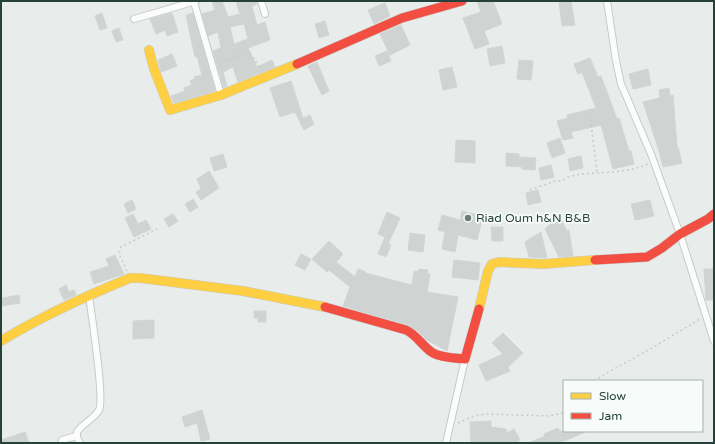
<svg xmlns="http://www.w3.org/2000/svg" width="715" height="444" viewBox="0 0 715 444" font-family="'Varela Round',sans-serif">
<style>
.building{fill:#cfd4d2;stroke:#d1d6d4;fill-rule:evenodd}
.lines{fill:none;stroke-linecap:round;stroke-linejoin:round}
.street-casing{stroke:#c5cac8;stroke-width:8}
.slow-casing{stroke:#c3cbc8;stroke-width:10}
.jam-casing{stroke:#c3cbc8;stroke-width:10}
.path{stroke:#c3ccca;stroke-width:1.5;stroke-dasharray:2 3;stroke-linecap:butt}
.street{stroke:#fcfcfc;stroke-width:6}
.slow{stroke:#ffcf43;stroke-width:9}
.jam{stroke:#f24e42;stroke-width:9}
.poi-dot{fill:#697e78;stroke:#f7fbf9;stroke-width:1.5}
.labels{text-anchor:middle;stroke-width:3.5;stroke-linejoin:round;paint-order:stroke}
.poi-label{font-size:12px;fill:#24423a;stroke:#f7fbf9;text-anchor:start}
</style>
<rect width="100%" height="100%" fill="#e8edeb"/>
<g class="building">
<path d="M212,1h10l6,16 12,-3 -4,-13h21v3l-5,2 5,19 8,-3 5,18 -22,8 9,19 15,-7 3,7 -37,15 -5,-15 -10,5 4,14 -3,2 -11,-37 8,-3 -3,-16 -10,4 -6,-22 13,-4zM244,24l4,15 -14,5 -4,-17z"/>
<path d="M477,1h16l9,23 -18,7 5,13 -14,5 -12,-31 18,-6z"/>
<path d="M559,1h12l4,24 -13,1z"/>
<path d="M385,3l5,13 -16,8 -6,-14z"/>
<path d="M102,13l5,15 -7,2 -5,-14z"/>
<path d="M172,13l6,19 -11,4 -2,-6 -9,4 -6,-15z"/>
<path d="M193,13l22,78 -41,12 -3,-7 14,-5 -1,-3 8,-3 -2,-4 5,-2 -1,-2 8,-2 -5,-19 -2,1 -9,-42z"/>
<path d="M325,21l4,14 -10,3 -4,-14z"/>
<path d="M401,25l9,20 -20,10 -10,-21z"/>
<path d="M119,28l4,12 -7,2 -4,-11z"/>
<path d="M502,46l3,17 -15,3 -3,-17z"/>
<path d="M387,51l4,10 -12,5 -4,-10z"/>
<path d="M172,54l5,12 -16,6 -3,-12z"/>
<path d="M590,58l8,19 3,-1 16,43 2,-1 10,33h2l3,13 -21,5 -12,-44 -30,7 2,6 -10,2 -6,-19 11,-3 -1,-3 29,-7 -14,-36 -4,2 -4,-10z"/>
<path d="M519,60l14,1 -2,19 -14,-1z"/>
<path d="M317,62l12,29 -7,4 -14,-29z"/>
<path d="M452,67l5,20 -14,3 -4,-20z"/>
<path d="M648,69l3,16 -18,4 -4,-15z"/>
<path d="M291,81l12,37 7,-3 4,9 -10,6 -9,-18 -15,5 -10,-29z"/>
<path d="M669,88l1,8 3,-1 4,52h1l4,16 -19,4 -4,-16 -16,-49 17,-4 -1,-8z"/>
<path d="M560,138l5,15 -13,5 -5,-15z"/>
<path d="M456,140l19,1v22l-20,-1z"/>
<path d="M506,153l13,1v3l17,1 -1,12 -13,-1v-2l-16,-1z"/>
<path d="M223,154l4,13 -13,4 -4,-13z"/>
<path d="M581,156l2,12 -13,3 -2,-12z"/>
<path d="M551,165l3,12 -13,3 -2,-12z"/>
<path d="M209,171l10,17 -18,12 -5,-8 5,-3 -4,-10z"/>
<path d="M538,190l3,12 -13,3 -2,-12z"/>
<path d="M193,199l5,8 -8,5 -5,-8z"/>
<path d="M132,200l4,9 -8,4 -4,-9z"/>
<path d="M650,200l4,16 -19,4 -4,-16z"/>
<path d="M462,211l21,5 -6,24 -19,-5 -3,17 -13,-3 3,-17 -7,-2 4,-15 18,5z"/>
<path d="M387,212l13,6 -12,26 3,1 -5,12 -8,-3 7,-17 -7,-3z"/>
<path d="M133,214l5,10 8,-4 5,9 -17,8 -9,-19z"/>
<path d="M173,214l5,7 -9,6 -5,-8z"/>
<path d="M559,216l8,15 2,-1 4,26 -14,1 -14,-28z"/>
<path d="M491,227h12v14h-11z"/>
<path d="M541,232l6,26 -18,-1 -4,-15z"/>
<path d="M410,233l15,2 -2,17 -15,-2z"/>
<path d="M329,241l14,13 -7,8 19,15 3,-8 8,3 -1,1 47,12 2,-14 3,1 2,-3 9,1 -1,3 3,1 -3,18 31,5 -11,54 -20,-11 -10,-10 -9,-5 -65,-19 7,-19 -21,-17 -2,2 -15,-13z"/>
<path d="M301,254l10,5 -6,11 -10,-5z"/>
<path d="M115,255l9,19 -30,10 -4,-12 19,-6 -3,-7z"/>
<path d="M454,260l26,3 -2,17 -26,-3z"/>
<path d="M704,269h10v31h-8z"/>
<path d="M66,285l3,7 5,-2 2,5 -12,5 -5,-11z"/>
<path d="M19,295l1,8 -19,3v-6l2,-2z"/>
<path d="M254,311h12v11h-8v-4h-4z"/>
<path d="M154,320v18l-21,1v-18z"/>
<path d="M503,333l20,20 -15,14 2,4 -24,10 -7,-16 24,-11 -11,-11z"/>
<path d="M202,410l8,29 -9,2 -4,-18 -12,4 -3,-10z"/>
<path d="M491,421v6l15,2 1,4 7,-4 6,11 -6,3h-43l-1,-21z"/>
<path d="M558,428l2,3h28l-29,12h-30l16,-7 -1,-2z"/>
<path d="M25,432l4,11h-28v-3z"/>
</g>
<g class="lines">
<g class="street-casing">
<g id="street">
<path d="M261,1l4,13"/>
<path d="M607,1l9,60 5,23 30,70 29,80 34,107"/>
<path d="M194,2l27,93"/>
<path d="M134,19l62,-18"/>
<path d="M61,443l1,-3 14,-4"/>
<path d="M80,443l-3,-5v-6c6,-9 17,-13 22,-22 6,-11 -8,-97 -10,-115"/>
<path d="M446,443l19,-84"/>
</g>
</g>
<g class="slow-casing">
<g id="slow">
<path d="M149,50l5,19 16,41 51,-15 76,-31"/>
<path d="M479,309l9,-38 4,-7 7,-2 44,2 52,-4"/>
<path d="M1,341c41,-25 85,-45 129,-63h10l103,13 82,16"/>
</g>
</g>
<g class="jam-casing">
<g id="jam">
<path d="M297,64l105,-46 60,-17"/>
<path d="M595,260l52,-3 15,-9 18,-14 28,-15 6,-5"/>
<path d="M325,307l81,23c11,5 17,17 27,23 9,5 22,5 32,6l14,-50"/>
</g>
</g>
<g class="path">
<path d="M219,64l30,-13 13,20"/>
<path d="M590,115l7,58"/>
<path d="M530,190l25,-9h6l7,-4 13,-3 32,-2 21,-3 14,-5"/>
<path d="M127,271l-8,-17 2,-7 38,-19"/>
<path d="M594,381l11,-7 47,-26 48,-29"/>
<path d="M458,423l16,-7 12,-2 62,2 16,-3"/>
</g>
<use href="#street" class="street"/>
<use href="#slow" class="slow"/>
<use href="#jam" class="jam"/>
</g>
<circle class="poi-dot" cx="468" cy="218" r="4"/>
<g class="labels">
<g class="poi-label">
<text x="476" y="222">Riad Oum h&amp;N B&amp;B</text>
</g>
</g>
<rect width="715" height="444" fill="none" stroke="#24423a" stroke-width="4"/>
<rect x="563" y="380" width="140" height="52" fill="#f7fbf9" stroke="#a3b1ad"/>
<rect x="571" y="393" width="20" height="6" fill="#ffcf43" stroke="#a3b1ad"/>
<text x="599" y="400" font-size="12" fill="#24423a">Slow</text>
<rect x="571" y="413" width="20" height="6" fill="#f24e42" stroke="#a3b1ad"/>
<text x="599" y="420" font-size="12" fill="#24423a">Jam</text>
</svg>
